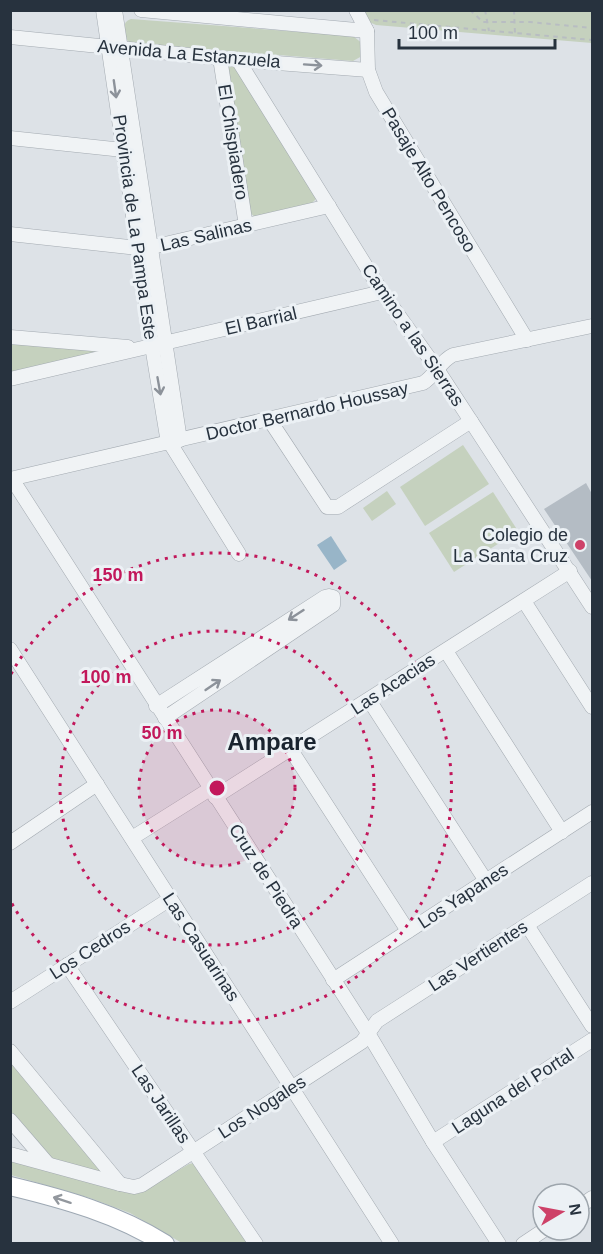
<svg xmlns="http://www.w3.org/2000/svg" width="603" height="1254" viewBox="0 0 603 1254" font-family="Arial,sans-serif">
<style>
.green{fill:#c5d1be}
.water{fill:#98b5c8}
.building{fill:#b4bcc4}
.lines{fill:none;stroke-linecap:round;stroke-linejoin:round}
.minor-casing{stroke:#a3aab1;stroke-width:15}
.major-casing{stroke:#9da8b3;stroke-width:20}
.path{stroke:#b8bdc2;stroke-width:2;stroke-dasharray:4.5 4.5;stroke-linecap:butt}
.minor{stroke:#f0f3f5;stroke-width:14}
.major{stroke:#fff;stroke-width:18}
.oneway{stroke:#8c929a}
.oneway2{stroke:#93989e}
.ring{fill:none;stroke:#c2185b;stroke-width:3;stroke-dasharray:3 6}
.poi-dot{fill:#ce4168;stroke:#ecf1f5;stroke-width:2}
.labels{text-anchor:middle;stroke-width:6;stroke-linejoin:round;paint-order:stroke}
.street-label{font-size:18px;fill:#27323e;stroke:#ecf1f5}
.poi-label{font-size:18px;fill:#27323e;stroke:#ecf1f5;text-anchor:end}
.district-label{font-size:24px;font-weight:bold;fill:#19232e;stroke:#ecf1f5}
.centre{fill:#c2185b;stroke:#ecf1f5;stroke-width:3}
.ring-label{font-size:18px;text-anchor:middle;font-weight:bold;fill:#c2185b;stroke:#ecf1f5;stroke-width:6;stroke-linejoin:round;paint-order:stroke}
</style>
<rect width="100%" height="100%" fill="#dde2e7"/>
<g class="green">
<path d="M362,11h230v32l-216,-18 -9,-4z"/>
<path d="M131,19l222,17 10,8 -1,12 -9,5 -223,-18 -4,-4c-1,-8 -5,-17 5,-20z"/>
<path d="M227,67h7l81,124 2,7 -6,6 -56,13 -5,-4z"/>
<path d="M10,341l86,8 3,3 -88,22z"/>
<path d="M463,445l26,39 -64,42 -25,-39z"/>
<path d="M387,491l9,13 -24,17 -9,-13z"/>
<path d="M493,492l25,39 -64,41 -25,-39z"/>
<path d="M10,1057l92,111 -3,4 -49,-13 -39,-47z"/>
<path d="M10,1159l122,34h8l49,-29 5,-1 56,80h-68l-52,-30 -40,-15 -79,-23z"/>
</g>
<path class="water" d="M331,536l16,25 -13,9 -17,-25z"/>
<path class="building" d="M586,483l6,11v87l-48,-72z"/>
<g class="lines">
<g class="minor-casing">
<g id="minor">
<path d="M103,10l49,336 16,97"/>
<path d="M115,10l65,430"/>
<path d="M141,10l226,21"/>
<path d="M356,10l11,21 1,39 8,22 151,248"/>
<path d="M10,37l228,23 130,10"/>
<path d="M220,58l26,168"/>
<path d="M238,60l144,232 55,77 155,238"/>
<path d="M10,138l113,12"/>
<path d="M10,234l128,14 14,-1 177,-41"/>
<path d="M10,337l118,10"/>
<path d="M10,379l372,-87"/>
<path d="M269,419l58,88h11l133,-86"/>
<path d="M170,443l69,111"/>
<path d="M10,479l413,-96c12,-7 17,-22 30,-28l139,-29"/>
<path d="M12,479l356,554 65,109 66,102"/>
<path d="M524,601l68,106"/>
<path d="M10,649l382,595"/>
<path d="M446,651l116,181"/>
<path d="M369,700l117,181"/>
<path d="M156,706l169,-109 4,-1 4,1v8l-168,113"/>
<path d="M291,750l117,181"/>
<path d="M215,797l355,-226"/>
<path d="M132,838l78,-49"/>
<path d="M10,843l87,-59"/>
<path d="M527,925l65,101"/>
<path d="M67,965l189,279"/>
<path d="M333,980l259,-168"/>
<path d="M10,1002l160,-103"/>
<path d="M10,1051l110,133"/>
<path d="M10,1120l38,44"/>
<path d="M433,1142l159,-102"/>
<path d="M10,1154l110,30 14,3 8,-2 220,-143 15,-21 215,-138"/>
<path d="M579,1207l13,-9"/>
<path d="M523,1244l21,-14"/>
</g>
</g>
<g class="major-casing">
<path id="major" d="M10,1186c54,13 108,28 155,58"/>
</g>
<g class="path">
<path d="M470,10l13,12h47l62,6"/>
<path d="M485,10l4,21"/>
<path d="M514,10l1,24"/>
<path d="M374,20l218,20"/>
</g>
<use href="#minor" class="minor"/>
<use href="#major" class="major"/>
</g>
<defs><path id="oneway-shaft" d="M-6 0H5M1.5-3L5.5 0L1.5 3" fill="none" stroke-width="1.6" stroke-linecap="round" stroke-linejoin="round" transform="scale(1.5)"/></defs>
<g class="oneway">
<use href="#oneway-shaft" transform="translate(313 65) rotate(4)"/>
<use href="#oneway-shaft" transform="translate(115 89) rotate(82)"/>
<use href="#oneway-shaft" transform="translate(159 386) rotate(80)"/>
<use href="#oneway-shaft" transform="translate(296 615) rotate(147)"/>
<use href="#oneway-shaft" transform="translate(213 685) rotate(-34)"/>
</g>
<use class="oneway2" href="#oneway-shaft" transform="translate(62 1200) rotate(-162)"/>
<circle cx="217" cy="788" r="78" fill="#c2185b" fill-opacity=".12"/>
<g class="ring">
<circle cx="217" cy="788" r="78"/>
<circle cx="217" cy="788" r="157"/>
<path d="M11 674A235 235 0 1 1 11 902"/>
</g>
<circle class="poi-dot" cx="580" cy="545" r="6"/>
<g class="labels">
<g class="street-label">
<text transform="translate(189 54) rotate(5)" y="6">Avenida La Estanzuela</text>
<text transform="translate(233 142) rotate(81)" y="6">El Chispiadero</text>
<text transform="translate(429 180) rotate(59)" y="6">Pasaje Alto Pencoso</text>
<text transform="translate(135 227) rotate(82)" y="6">Provincia de La Pampa Este</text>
<text transform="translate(206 235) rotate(-13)" y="6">Las Salinas</text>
<text transform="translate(261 321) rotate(-13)" y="6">El Barrial</text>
<text transform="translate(413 335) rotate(56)" y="6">Camino a las Sierras</text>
<text transform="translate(307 411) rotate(-13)" y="6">Doctor Bernardo Houssay</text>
<text transform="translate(393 684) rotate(-33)" y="6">Las Acacias</text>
<text transform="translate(266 876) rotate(57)" y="6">Cruz de Piedra</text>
<text transform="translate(463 896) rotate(-33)" y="6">Los Yapanes</text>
<text transform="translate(201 947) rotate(57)" y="6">Las Casuarinas</text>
<text transform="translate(90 950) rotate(-33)" y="6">Los Cedros</text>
<text transform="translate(478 956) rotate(-33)" y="6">Las Vertientes</text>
<text transform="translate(513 1091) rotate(-33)" y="6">Laguna del Portal</text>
<text transform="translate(161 1104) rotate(56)" y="6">Las Jarillas</text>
<text transform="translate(262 1107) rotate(-33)" y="6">Los Nogales</text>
</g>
<g class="poi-label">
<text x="568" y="541">Colegio de<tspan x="568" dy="21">La Santa Cruz</tspan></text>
</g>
<g class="district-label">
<text x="272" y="750">Ampare</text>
</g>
</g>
<circle cx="217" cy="788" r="9" class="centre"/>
<g class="ring-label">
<text x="118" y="581">150 m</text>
<text x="106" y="683">100 m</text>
<text x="162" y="739">50 m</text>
</g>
<rect width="603" height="1254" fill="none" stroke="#27323e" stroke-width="24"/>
<g transform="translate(561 1212) rotate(80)"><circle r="28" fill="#ecf1f5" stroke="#9da5ac" stroke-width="1.5"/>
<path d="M0-4.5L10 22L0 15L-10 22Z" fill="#ce4168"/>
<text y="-9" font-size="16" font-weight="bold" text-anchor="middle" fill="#27323e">N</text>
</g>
<path d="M399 39v9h156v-9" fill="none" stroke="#27323e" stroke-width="3"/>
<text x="408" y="39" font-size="18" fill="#27323e" stroke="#ecf1f5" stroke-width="4.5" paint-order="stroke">100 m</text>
</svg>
